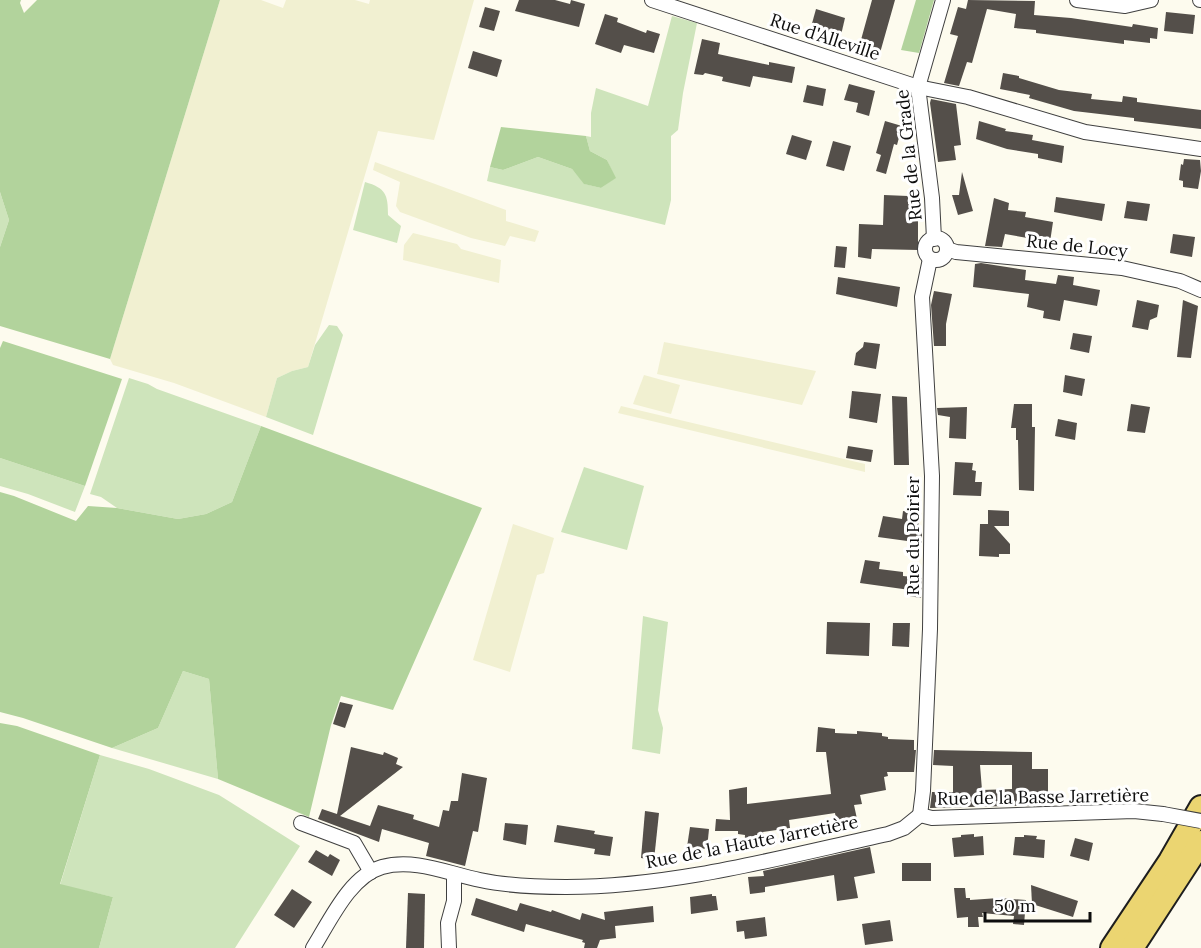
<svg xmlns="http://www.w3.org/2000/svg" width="1201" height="948" viewBox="0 0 1201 948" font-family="Lora,serif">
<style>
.farmland{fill:#f1f0d1}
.green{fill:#cee4bb}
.forest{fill:#b2d39c}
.building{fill:#544f4a;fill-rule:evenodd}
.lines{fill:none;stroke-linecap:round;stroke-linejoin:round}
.street-casing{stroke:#404040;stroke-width:16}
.primary-casing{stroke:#1e1e1e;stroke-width:26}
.street{stroke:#fff;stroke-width:14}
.primary{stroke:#ebd571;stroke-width:22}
.street-bridge-casing{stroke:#404040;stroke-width:16;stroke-linecap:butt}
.street-bridge{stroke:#fff;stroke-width:14}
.labels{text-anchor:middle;stroke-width:6;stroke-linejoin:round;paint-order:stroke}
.street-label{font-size:18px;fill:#0d0d0d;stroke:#fff}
</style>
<rect width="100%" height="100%" fill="#fdfbee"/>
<g class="farmland">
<path d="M220,0h41l22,8 3,-8h69l14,4 1,-4h104l-40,140 -56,-9 -70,236 -16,4 -15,7 -11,39 -92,-34 -61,-18 -3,-6z"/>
<path d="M375,162l131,48v11l33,10 -4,11 -25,-6 -5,10 -34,-8 -71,-26 -4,-6 4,-24 -27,-12z"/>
<path d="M413,233l44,11 4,5 40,11 -2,23 -96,-23 1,-15z"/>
<path d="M664,342l152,29 -14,34 -145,-31z"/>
<path d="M644,375l36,10 -9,29 -38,-10z"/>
<path d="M621,406l244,58v8l-247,-59z"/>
<path d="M513,524l41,14 -10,35 -7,2 -27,97 -37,-12z"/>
</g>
<g class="green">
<path d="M672,16l25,7 -14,70 -5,37 -7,6v64l-6,25 -178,-44 3,-14 13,3 35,-13 34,12 13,15 16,4 14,-10 -8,-18 -17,-9 -4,-15 5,1v-24l5,-25 52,18z"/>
<path d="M365,182c21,6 23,13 23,33l13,11 -4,17 -44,-13z"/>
<path d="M0,192l9,28 -9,27z"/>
<path d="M329,325l8,1 6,9 -30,100 -47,-18 11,-39 15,-7 16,-4 7,-22z"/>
<path d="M129,378l19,6 9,5 104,37 -29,76 -26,12 -28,5 -61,-11 -16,-11 -11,-3z"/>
<path d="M0,458l85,28 -10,26 -47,-18 -28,-8z"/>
<path d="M584,467l60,19 -17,64 -66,-18z"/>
<path d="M643,616l25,6 -10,88 5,18 -3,26 -28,-5z"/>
<path d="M183,671l26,8 9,100 -106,-31 46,-20z"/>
<path d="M100,755l49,14 70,26 81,51 -65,102h-136l14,-51 -53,-12z"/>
</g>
<g class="forest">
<path d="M0,0h21l-1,3 4,10 13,-13h183l-110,359 -110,-33v-79l9,-27 -9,-28z"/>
<path d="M916,0h18l-15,53 -18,-3z"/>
<path d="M501,127l85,9 4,15 17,9 9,18 -15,10 -17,-4 -12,-15 -34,-12 -35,13 -13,-3z"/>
<path d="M3,341l119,38 -37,107 -85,-28v-110z"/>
<path d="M261,426l221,82 -89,202 -52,-14 -10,29 -22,92 -91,-38 -9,-100 -26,-8 -25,57 -46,20 -89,-30 -23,-6v-220l14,4 62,25 12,-15 29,2 61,11 28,-5 26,-12z"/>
<path d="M0,723l17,3 83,29 -40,129 53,13 -14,51h-99z"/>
</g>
<g class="building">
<path d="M519,0h36l15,4 1,-4 14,4 -6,23 -64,-16z"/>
<path d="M872,0h23l-17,60 -17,-5 2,-7 -4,-1z"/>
<path d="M968,0l67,1 -1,14 37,3 61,9 1,-3 25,4 -1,11 -7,-1v5l-26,-3v4l-88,-11v-3l-22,-2 2,-14 -29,-5 -15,54 -5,-1 -8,24 -15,-3 14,-47 -8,-2 8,-27 8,2z"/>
<path d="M485,7l15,4 -6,20 -15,-4z"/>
<path d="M816,9l29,9 -4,17 -30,-8z"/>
<path d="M1166,12l29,3 -2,19 -29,-3z"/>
<path d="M605,14l13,4 -1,4 29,11 1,-3 13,4 -6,19 -30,-8 -3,8 -26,-9z"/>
<path d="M702,39l18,4 -2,11 51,11v-3l26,5 -3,16 -39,-7 -3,11 -28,-6 1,-4 -18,-4 -2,2 -9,-1z"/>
<path d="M473,51l29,9 -5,17 -29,-9z"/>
<path d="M1003,73l16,3v2l40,12 33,4 -1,5 31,3 1,-6 14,2v4l64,8v19l-67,-8v-3l-60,-7 -45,-13 1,-3 -30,-6z"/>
<path d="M849,84l26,7 -6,25 -13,-4 2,-9 -14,-3z"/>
<path d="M807,85l19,4 -3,17 -20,-4z"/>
<path d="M931,99l25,5 5,41 -7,1 2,14 -18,2 -8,-59z"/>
<path d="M885,121l17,5 -5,19 -3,-1 -8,30 -10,-3 5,-16 -5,-2z"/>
<path d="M979,121l27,8 -1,2 28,4 -1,5 32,6 -2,17 -24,-5v-4l-31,-5 -31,-10z"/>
<path d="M792,135l20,6 -6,19 -20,-6z"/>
<path d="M833,141l18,5 -7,25 -18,-5z"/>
<path d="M1184,159l16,1 1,11 -3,18 -15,-2v-6l-4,-1 2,-16 2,1z"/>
<path d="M962,172l11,39 -15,4 -6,-20h7z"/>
<path d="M884,195l24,1v8h10v46l-46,-1 -1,10 -13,-2 1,-33 24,1z"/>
<path d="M1056,197l49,7 -3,17 -48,-9z"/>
<path d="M994,198l15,5 -1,7 18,2 -1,5 28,5 -3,20 -45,-8 -3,13 -17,-1z"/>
<path d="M1127,201l23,3 -3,17 -23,-3z"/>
<path d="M1173,234l22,3 -3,20 -22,-4z"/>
<path d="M836,246l11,1 -2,21 -11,-1z"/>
<path d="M981,263l45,7 -1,10 31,4 2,-9 16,2 -1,8 27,5 -3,16 -33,-6 -4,21 -17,-3 1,-7 -17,-4 2,-13 -56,-7 2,-23z"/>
<path d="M838,277l62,10 -3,20 -61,-13z"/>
<path d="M934,291l18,3 -6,30v22h-12l-3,-41z"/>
<path d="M1137,300l22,5 -2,12 -7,3 -2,10 -16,-3z"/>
<path d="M1183,300l15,6 -7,52 -14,-1z"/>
<path d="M1073,333l19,3 -3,17 -19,-4z"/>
<path d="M864,342l16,2 -4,25 -22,-4 2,-12 7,-6z"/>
<path d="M1065,375l20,4 -3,17 -19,-4z"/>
<path d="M852,391l29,3 -4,29 -28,-5z"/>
<path d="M892,396l15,1 2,68h-15z"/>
<path d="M1014,404h18v23h3l-1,64 -15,-1 -1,-50h-2v-12h-5z"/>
<path d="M1131,404l19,3 -5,26 -18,-2z"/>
<path d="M967,407l-1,32 -17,-1 1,-21 -12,-2 -1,-7z"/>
<path d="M1058,419l19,4 -2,17 -20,-4z"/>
<path d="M848,446l25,4 -2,12 -25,-4z"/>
<path d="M955,462l18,1 -1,7 4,1 -1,11h7l-1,14 -28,-1z"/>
<path d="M988,510l21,1v15h-15l16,18v10h-11v3l-20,-1 1,-32h8z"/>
<path d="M903,511l17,2 -2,16 4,1v13l-44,-6 5,-21 19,3z"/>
<path d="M865,560l15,2 -1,7 24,3v4l19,2 -1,20 -12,-2 1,-6 -50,-7z"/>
<path d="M827,622l43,1 -1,33 -43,-2z"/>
<path d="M893,623h17l-1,24 -17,-1z"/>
<path d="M340,702l13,3 -8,23 -12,-4z"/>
<path d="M818,727l17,2v4l22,1v-3l25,2v3l6,1v2l26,1v10h2l-2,22h-27l1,4 -4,1 2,13 -26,5 2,9 -8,1 5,23 -21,4 -3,-19 -46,7 1,8 -27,4 2,16 -21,4 1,-17 -7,-1v-3h-23l1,-12 14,1 -1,-30 18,-3v17l84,-10 -5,-42h-10z"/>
<path d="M351,747l32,8 1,-3 14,6 -2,6 7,3 -63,49 30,10 8,-21 36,10 -1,4 26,8 4,-17 6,1 2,-10h7l4,-28 25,5 -9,54 -5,-1 -8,35 -39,-10 3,-13 -47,-14 -3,13 -61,-23 4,-10 15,5z"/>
<path d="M934,750l98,2v17h16v36l-118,3 2,-16h21v-26l-20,-1zM980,765h32v24l-30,1z"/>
<path d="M645,811l14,2 -5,47 -13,-2z"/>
<path d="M505,823l23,2 -2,20 -23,-5z"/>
<path d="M557,825l38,6 -1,3 19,3 -3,19 -16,-2 1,-5 -41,-7z"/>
<path d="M690,827l19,2 -2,20 -20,-2z"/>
<path d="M974,834v3l9,-1 1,19 -30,2 -2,-19 9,-1v-2z"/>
<path d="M1024,835l13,1 -1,3 9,1 -1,18 -31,-3 2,-18h9z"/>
<path d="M1075,838l18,5 -4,18 -19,-5z"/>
<path d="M870,847l5,26 -21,4 4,21 -21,3 -3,-26 -69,12v5l-15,2 -2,-17 16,-1 -1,-5z"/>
<path d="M316,850l12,7 2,-3 10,6 -8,16 -24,-14z"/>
<rect x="902" y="863" width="29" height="18"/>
<path d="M1031,885l47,16 -5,16 -41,-13z"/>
<path d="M954,888h11l1,10h4v2l29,-2 27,2 -2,25 -11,-1 1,-8 -32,-3 1,4h-5l1,10h-11v-10l-11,1z"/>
<path d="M292,889l20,13 -18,26 -20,-13z"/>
<path d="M408,893l17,1 -1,54h-18z"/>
<path d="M712,894v2h4l2,14 -27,4 -1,-17z"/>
<path d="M476,898l41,13 3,-8 31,9 1,-2 28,10 2,-7 23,7 -1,-8 49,-6 1,16 -39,4 1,12 -16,2 -3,8h-13l1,-5 -3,-1 1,-2 -57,-16 -2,8 -53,-17z"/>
<path d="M765,917l2,19 -22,3 -1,-8 -7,1 -1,-11z"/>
<path d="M890,920l3,21 -28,4 -3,-21z"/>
</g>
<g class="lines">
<g class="street-casing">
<g id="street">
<path d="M652,0l266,87 50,10 117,35 116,17"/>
<path d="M1077,0l48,6 26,-6"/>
<path d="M1200,0h1"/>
<circle cx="936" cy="249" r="11"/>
<path d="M934,239l-2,-41 -14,-111 25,-87"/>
<path d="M947,249l9,3 166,16 58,13 21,9"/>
<path d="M920,815l3,-24 7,-162 2,-153 -10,-179 8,-38"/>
<path d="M920,815l12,3 202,-7 29,3"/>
<path d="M301,823l53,20 17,29"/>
<path d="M313,948c17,-27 37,-72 69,-81 33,-9 67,7 98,13 28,6 58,7 86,7 108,0 216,-30 322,-53l16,-6 16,-13"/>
<path d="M449,948l-1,-25 6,-22v-27"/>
</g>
</g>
<g class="primary-casing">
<g id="primary">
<path d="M1112,948l58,-87 31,-54"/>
<path d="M1132,948l69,-106"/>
</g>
</g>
<use href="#street" class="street"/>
<use href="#primary" class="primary"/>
<g class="street-bridge-casing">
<path id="street-bridge" d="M1163,814l38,7"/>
</g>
<use href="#street-bridge" class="street-bridge"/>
</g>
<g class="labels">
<g class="street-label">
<text transform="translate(825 37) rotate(18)" y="6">Rue d'Alleville</text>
<text transform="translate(909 155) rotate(-96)" y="6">Rue de la Grade</text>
<text transform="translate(1077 246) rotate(6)" y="6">Rue de Locy</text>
<text transform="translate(913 536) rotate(-90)" y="6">Rue du Poirier</text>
<text transform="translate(1043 797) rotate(-1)" y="6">Rue de la Basse Jarretière</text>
<text transform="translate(752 842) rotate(-11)" y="6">Rue de la Haute Jarretière</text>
</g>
</g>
<path d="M985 912v9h105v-9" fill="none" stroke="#0d0d0d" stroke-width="3"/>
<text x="994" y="912" font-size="18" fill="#0d0d0d" stroke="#ffffff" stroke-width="4.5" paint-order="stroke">50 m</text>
</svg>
